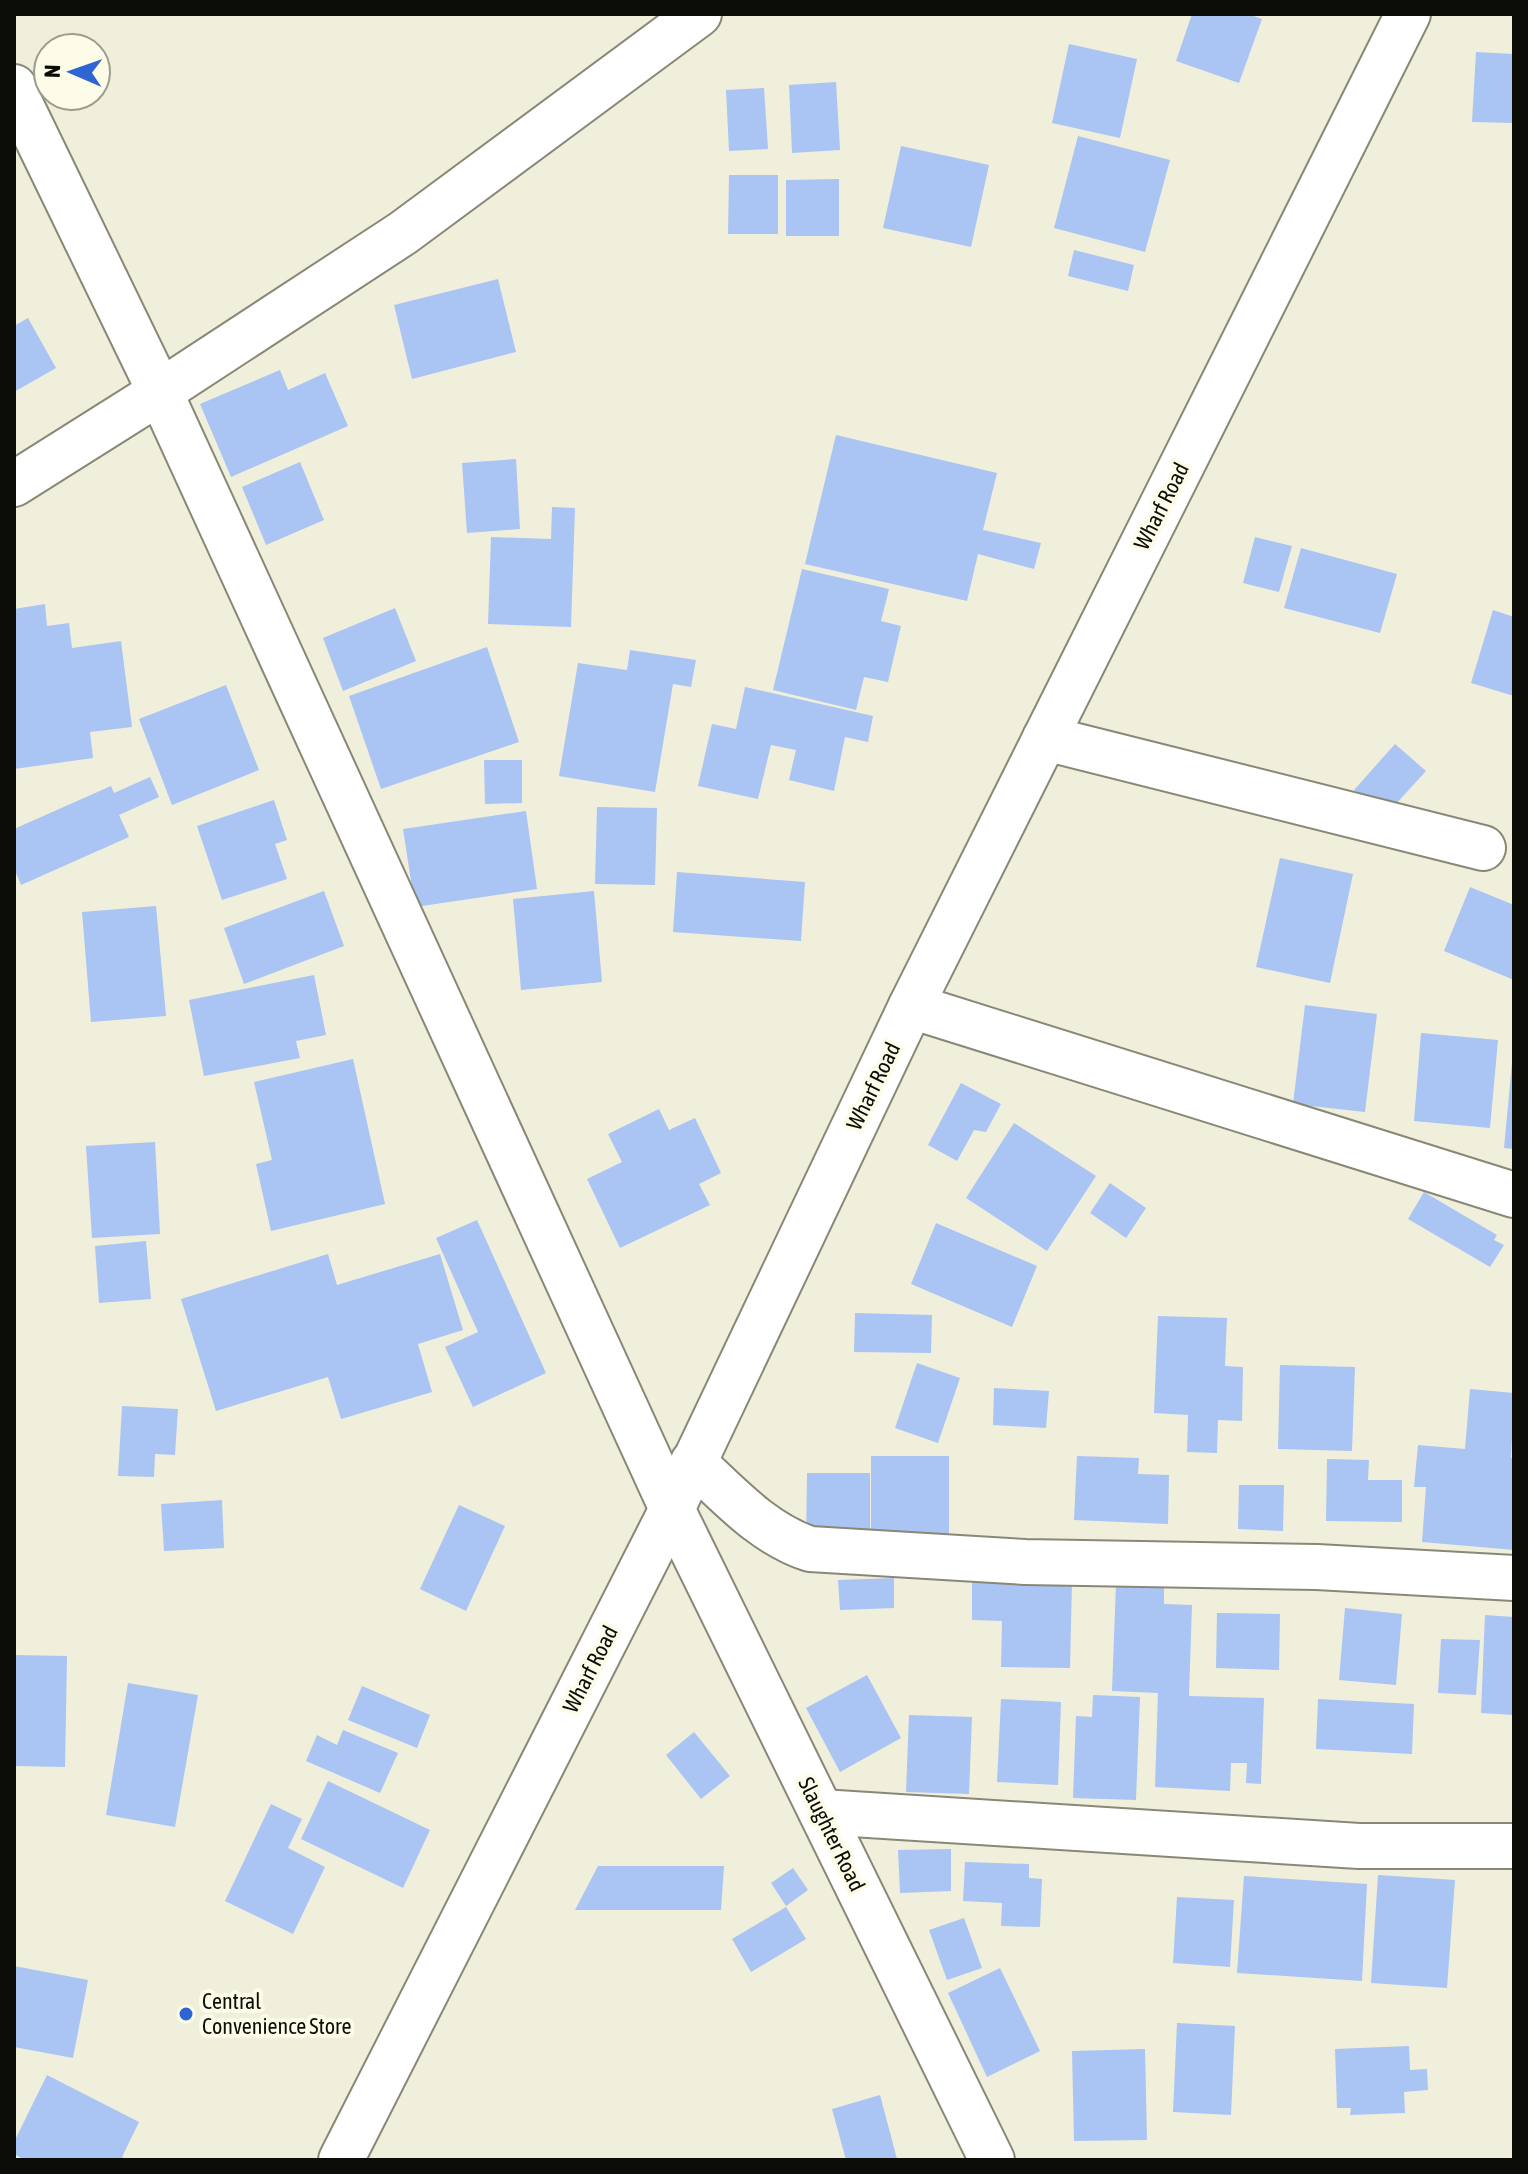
<svg xmlns="http://www.w3.org/2000/svg" width="1528" height="2174" viewBox="0 0 1528 2174" font-family="'Asap Condensed',sans-serif">
<style>
.building{fill:#aac4f4}
.lines{fill:none;stroke-linecap:round;stroke-linejoin:round}
.minor-casing{stroke:#898876;stroke-width:48}
.major-casing{stroke:#898876;stroke-width:48}
.minor{stroke:#fff;stroke-width:44}
.major{stroke:#fff;stroke-width:44}
.poi-dot{fill:#2f65d3;stroke:#fdfce8;stroke-width:3}
.labels{text-anchor:middle;stroke-width:8;stroke-linejoin:round;paint-order:stroke}
.street-label{font-size:22px;fill:#0d0d07;stroke:#fdfce8}
.poi-label{font-size:22px;fill:#0d0d07;stroke:#fdfce8;text-anchor:start}
</style>
<rect width="100%" height="100%" fill="#f0efdb"/>
<g class="building">
<path d="M1192,14h56l14,5 -23,64 -63,-22z"/>
<path d="M1069,44l68,15 -17,79 -68,-15z"/>
<path d="M1476,52l38,2v69l-42,-1z"/>
<path d="M836,82l4,68 -48,3 -3,-68z"/>
<path d="M764,88l4,61 -39,2 -3,-61z"/>
<path d="M1078,136l92,24 -25,92 -91,-24z"/>
<path d="M901,146l88,19 -18,82 -88,-19z"/>
<path d="M729,175h49v59h-50z"/>
<path d="M839,179v57h-53v-56z"/>
<path d="M1074,250l60,15 -6,26 -60,-15z"/>
<path d="M498,279l18,73 -104,27 -18,-74z"/>
<path d="M28,318l28,50 -42,24v-66z"/>
<path d="M280,370l8,20 37,-17 23,53 -117,51 -31,-73z"/>
<path d="M836,435l161,38 -14,57 58,13 -7,26 -56,-15 -11,47 -162,-37z"/>
<path d="M516,459l4,70 -53,4 -5,-70z"/>
<path d="M300,462l24,58 -58,25 -24,-58z"/>
<path d="M552,507l23,1 -4,119 -83,-3 3,-87 60,2z"/>
<path d="M1255,537l37,9 -13,46 -36,-9z"/>
<path d="M1301,548l96,26 -17,59 -96,-25z"/>
<path d="M802,569l87,20 -8,32 20,5 -13,56 -24,-5 -8,33 -83,-20z"/>
<path d="M45,604l2,22 22,-3 3,25 49,-7 11,86 -42,5 3,26 -79,11v-160z"/>
<path d="M395,608l21,53 -73,30 -20,-53z"/>
<path d="M1493,610l21,7v79l-43,-13z"/>
<path d="M487,647l32,95 -138,47 -32,-93z"/>
<path d="M630,650l66,10 -5,27 -18,-3 -18,108 -96,-16 19,-113 49,7z"/>
<path d="M226,685l33,85 -87,35 -33,-86z"/>
<path d="M745,687l128,29 -5,26 -23,-5 -11,54 -45,-11 7,-30 -25,-5 -13,54 -60,-13 14,-62 24,5z"/>
<path d="M1395,744l31,27 -42,46 -30,-27z"/>
<path d="M484,760h38v43l-37,1z"/>
<path d="M150,777l9,20 -40,18 10,22 -108,48 -7,-17v-39l97,-43 3,7z"/>
<path d="M274,800l13,40 -12,4 12,35 -65,21 -25,-74z"/>
<path d="M597,807l60,1 -2,77 -60,-1z"/>
<path d="M526,811l11,78 -122,18 -12,-78z"/>
<path d="M1280,858l73,16 -23,109 -74,-16z"/>
<path d="M677,872l128,10 -4,59 -128,-9z"/>
<path d="M1470,887l44,18v75l-70,-29z"/>
<path d="M324,891l20,55 -100,38 -20,-56z"/>
<path d="M594,891l8,91 -81,8 -8,-91z"/>
<path d="M156,906l10,110 -75,6 -9,-110z"/>
<path d="M314,975l12,60 -30,6 4,17 -96,18 -15,-76z"/>
<path d="M1305,1005l72,9 -12,98 -72,-8z"/>
<path d="M1421,1033l77,7 -8,88 -76,-7z"/>
<path d="M353,1059l32,145 -114,27 -15,-67 16,-4 -18,-78z"/>
<path d="M1512,1063l2,1v85l-10,-1z"/>
<path d="M961,1083l40,21 -15,28 -12,-2 -17,31 -29,-16z"/>
<path d="M659,1109l10,21 26,-12 26,55 -22,11 11,21 -90,43 -33,-69 35,-17 -14,-28z"/>
<path d="M1014,1123l82,53 -49,75 -81,-53z"/>
<path d="M155,1142l5,92 -68,4 -6,-92z"/>
<path d="M1110,1183l36,25 -20,30 -36,-25z"/>
<path d="M1424,1192l73,43 -3,5 10,5 -14,22 -82,-48z"/>
<path d="M477,1220l69,153 -73,34 -28,-60 33,-15 -42,-94z"/>
<path d="M936,1223l101,43 -25,61 -101,-43z"/>
<path d="M146,1241l5,58 -52,4 -4,-57z"/>
<path d="M328,1254l9,31 103,-31 23,76 -45,14 14,48 -91,27 -13,-42 -112,34 -35,-112z"/>
<path d="M855,1313l77,2 -1,38 -77,-1z"/>
<path d="M1158,1316l69,2 -2,48 18,1 -1,54 -24,-1 -1,33 -30,-1 1,-37 -34,-2z"/>
<path d="M917,1363l43,15 -22,65 -43,-15z"/>
<path d="M1280,1365l75,2 -3,84 -74,-2z"/>
<path d="M994,1388l55,3 -3,37 -53,-3z"/>
<path d="M1470,1389l44,4 -3,65h3v92l-92,-8 4,-55h-12l4,-42 47,4z"/>
<path d="M122,1406l56,3 -3,46 -20,-1 -1,23 -36,-1z"/>
<rect x="871" y="1456" width="78" height="78"/>
<path d="M1077,1456l62,2 -1,16 31,1 -1,49 -94,-4z"/>
<path d="M1327,1459l42,1 -1,20h34v42l-76,-1z"/>
<path d="M807,1473h63v73h-64z"/>
<path d="M1239,1485h45l-1,46 -45,-2z"/>
<path d="M222,1500l2,48 -60,3 -3,-47z"/>
<path d="M459,1505l46,21 -39,85 -46,-22z"/>
<path d="M894,1578v30l-54,2 -2,-30z"/>
<path d="M972,1582l100,1 -2,85 -69,-1 1,-46 -30,-1z"/>
<path d="M1116,1583l48,3v18l28,1 -3,91 75,2 -3,86 -15,-1 1,-20h-16l-1,28 -75,-4 3,-94 -46,-2z"/>
<path d="M1345,1608l57,6 -6,71 -57,-5z"/>
<path d="M1217,1613l63,1 -1,56 -63,-2z"/>
<path d="M1485,1615l29,2v98l-33,-2z"/>
<path d="M1441,1639l39,1 -4,55 -38,-2z"/>
<path d="M14,1655l53,1 -2,111 -51,-1z"/>
<path d="M867,1675l34,63 -61,34 -34,-64z"/>
<path d="M128,1683l70,12 -23,132 -69,-12z"/>
<path d="M362,1686l68,29 -13,33 -69,-28z"/>
<path d="M1093,1695l47,2 -4,103 -63,-2 3,-82 16,1z"/>
<path d="M1001,1699l60,3 -3,83 -61,-3z"/>
<path d="M1318,1699l96,5 -2,50 -96,-5z"/>
<path d="M909,1715l63,2 -3,77 -63,-2z"/>
<path d="M343,1730l55,23 -18,40 -74,-32 11,-26 20,10z"/>
<path d="M694,1732l36,44 -29,23 -35,-44z"/>
<path d="M328,1781l102,49 -27,58 -102,-49z"/>
<path d="M271,1804l31,15 -14,29 37,19 -32,67 -68,-33z"/>
<path d="M951,1849v42l-51,2 -2,-43z"/>
<path d="M965,1862l64,2v14l13,1 -2,48 -39,-1 1,-23 -39,-2z"/>
<path d="M598,1866h126l-3,44h-146z"/>
<path d="M793,1868l15,22 -22,16 -15,-23z"/>
<path d="M1378,1875l77,5 -8,108 -76,-5z"/>
<path d="M1244,1876l123,8 -5,97 -125,-8z"/>
<path d="M1177,1897l57,3 -4,67 -57,-4z"/>
<path d="M786,1907l20,32 -55,33 -19,-33z"/>
<path d="M964,1918l18,50 -35,12 -18,-50z"/>
<path d="M14,1966l74,14 -15,78 -59,-11z"/>
<path d="M1000,1968l40,83 -53,26 -39,-84z"/>
<path d="M1177,2023l58,3 -4,89 -58,-3z"/>
<path d="M1409,2046l1,24 17,-1 1,21 -24,2 1,21 -55,2 1,-7h-14l-2,-59z"/>
<path d="M1145,2049l2,91 -73,1 -2,-90z"/>
<path d="M47,2075l92,47 -17,35 6,3h-103l-11,-6v-12z"/>
<path d="M880,2095l17,64 -51,1 -14,-51z"/>
</g>
<g class="lines">
<g class="minor-casing">
<g id="minor">
<path d="M14,87l4,12 142,293 512,1117 320,651"/>
<path d="M14,484l146,-92 243,-159 296,-219"/>
<path d="M1045,738l438,110"/>
<path d="M911,1006l603,189"/>
<path d="M693,1462c36,33 69,71 117,87l215,13 292,5 197,11"/>
<path d="M821,1812l538,34h155"/>
</g>
</g>
<g class="major-casing">
<path id="major" d="M341,2160l331,-651 239,-503 497,-992"/>
</g>
<use href="#minor" class="minor"/>
<use href="#major" class="major"/>
</g>
<circle class="poi-dot" cx="186" cy="2014" r="8"/>
<g class="labels">
<g class="street-label">
<text transform="translate(1161 506) rotate(-63)" y="8">Wharf Road</text>
<text transform="translate(873 1086) rotate(-64)" y="8">Wharf Road</text>
<text transform="translate(590 1669) rotate(-63)" y="8">Wharf Road</text>
<text transform="translate(832 1834) rotate(64)" y="8">Slaughter Road</text>
</g>
<g class="poi-label">
<text x="202" y="2009">Central<tspan x="202" dy="25">Convenience Store</tspan></text>
</g>
</g>
<rect width="1528" height="2174" fill="none" stroke="#0d0d07" stroke-width="32"/>
<g transform="translate(72 72) rotate(272)"><circle r="38" fill="#fdfce8" stroke="#9d9c8e" stroke-width="2"/>
<path d="M0-6L14 30L0 20L-14 30Z" fill="#2f65d3"/>
<text y="-12" font-size="22" font-weight="bold" text-anchor="middle" fill="#0d0d07">N</text>
</g>
</svg>
